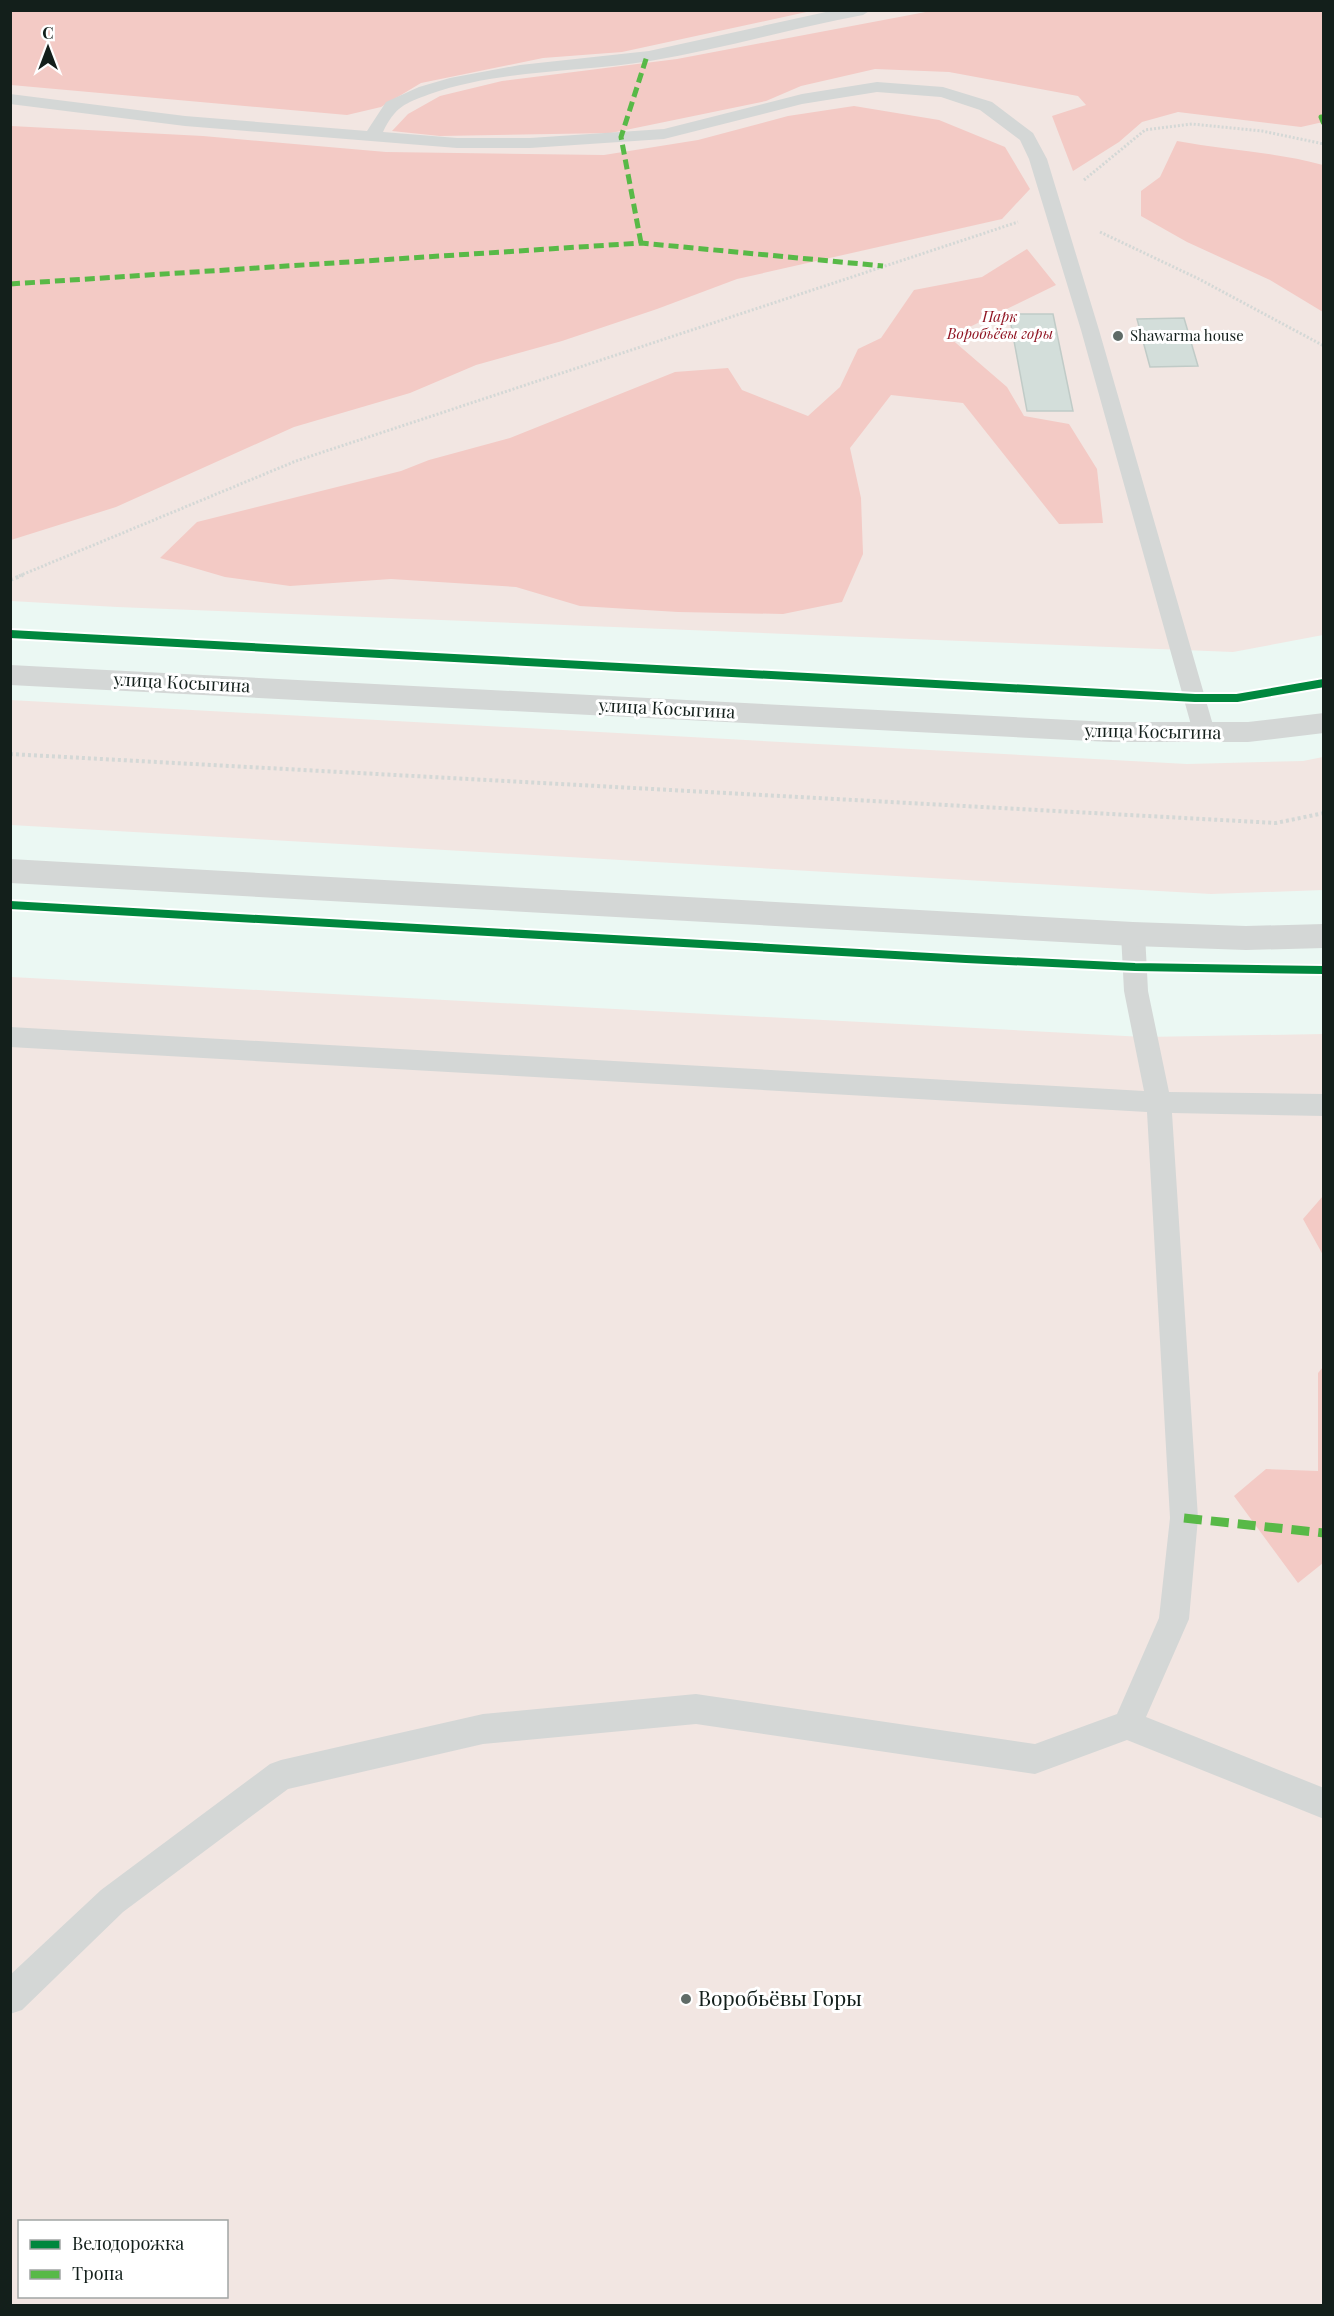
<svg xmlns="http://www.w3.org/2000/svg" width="1334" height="2316" viewBox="0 0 1334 2316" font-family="'Playfair Display',serif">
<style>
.green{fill:#f2e6e2;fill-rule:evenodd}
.forest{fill:#f3cac5}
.building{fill:#d3deda;stroke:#c0cbc7;stroke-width:1.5}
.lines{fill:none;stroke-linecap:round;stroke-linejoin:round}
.path-far1{stroke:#d4d8d6;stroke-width:3;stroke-dasharray:2 2;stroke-linecap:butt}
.path{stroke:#d4d8d6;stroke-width:4;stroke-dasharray:3 3;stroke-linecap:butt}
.lane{fill:#d4d7d6;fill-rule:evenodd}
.secondary{fill:#d4d7d6;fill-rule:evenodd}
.quiet-far1{stroke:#58b947;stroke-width:5;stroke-dasharray:10 5;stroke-linecap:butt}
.quiet{stroke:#58b947;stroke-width:9;stroke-dasharray:18 9;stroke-linecap:butt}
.cycleway-casing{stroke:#fff;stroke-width:12}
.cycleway{stroke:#00873e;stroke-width:8}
.poi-dot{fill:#5f6b67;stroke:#fff;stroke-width:2}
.labels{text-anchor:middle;stroke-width:6;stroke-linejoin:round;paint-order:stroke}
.far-park-label{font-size:15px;font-style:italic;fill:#8f111f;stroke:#fff}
.far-poi-label{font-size:15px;fill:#131f1b;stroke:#fff;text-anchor:start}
.street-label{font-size:18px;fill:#131f1b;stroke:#fff}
.near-poi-label{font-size:21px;fill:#131f1b;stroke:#fff;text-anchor:start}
</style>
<rect width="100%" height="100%" fill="#ebf8f3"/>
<g class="green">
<path d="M10,11h1313v624l-90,17 -1116,-45 -106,-6z"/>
<path d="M10,700l1177,64 116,-3 20,-4v133l-112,4 -1200,-69z"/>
<path d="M11,977l1133,60 179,-3v1271h-1312zM20,2222h206v74h-206z"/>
</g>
<g class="forest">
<path d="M10,11h801l-189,41 -79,6 -122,25 -40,24 -34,8 -336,-30z"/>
<path d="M931,11h392v111l-22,5 -123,-15 -36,10 -23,20 -46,29 -21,-55 34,-11 -8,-9 -129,-24 -74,-3 -74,17 -35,15 -155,32 -171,3 -48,-5 16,-17 32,-18 62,-15 175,-22z"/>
<path d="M854,106l85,14 66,27 25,42 -28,30 -265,60 -80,30 -95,32 -86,24 -66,28 -116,34 -178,80 -105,33v-414l192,10 183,16 218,3 94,-15 90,-24z"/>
<path d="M1177,141c49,9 99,11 146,24v147l-53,-32 -83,-38 -46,-26v-25l19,-14z"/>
<path d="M1027,249l29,36 -107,52 58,50 17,29 45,8 28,45 6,54 -44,1 -96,-121 -72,-8 -41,53 11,50 2,56 -21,48 -59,12 -105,-2 -98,-6 -64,-19 -125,-8 -101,7 -65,-9 -65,-19 37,-36 204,-51 28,-11 81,-22 165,-66 53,-4 14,22 66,26 32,-29 18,-38 23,-11 33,-48 68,-13z"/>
<path d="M1323,1196v59l-20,-36z"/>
<path d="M1323,1367v196l-25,20 -64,-87 32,-27 52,2v-98z"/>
</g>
<g class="building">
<path d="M1009,314h44l20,97h-46z"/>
<path d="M1184,318l14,48 -48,1 -13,-48z"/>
</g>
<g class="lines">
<g class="path-far1">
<path d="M1084,180l61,-50 47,-6 70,7 62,13"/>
<path d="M1100,232l99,47 125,67"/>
<path d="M19,576l277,-115 722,-239"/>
</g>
<g class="path">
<path d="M10,580l13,-5"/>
<path d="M10,754l1266,69 48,-10"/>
</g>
<g class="lane">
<path d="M835,10h36l-8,5c-71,13 -141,34 -213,46 -73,12 -149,8 -220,33 -25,9 -35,13 -47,38l74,6h73l134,-9 138,-35 75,-12 66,5 49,15 41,31 14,26 52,171 116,402 -3,6 -8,2 -8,-2 -3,-6 -112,-402 -52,-171 -9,-19 -40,-30 -39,-13 -64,-5 -75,12 -138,35 -134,9h-73l-272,-22 -175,-22v-10l175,22 182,15 19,-29 33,-15 31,-9 70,-13 129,-14z"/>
<path d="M1133,925l8,2 4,7 3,57 21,101 155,2v22l-152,-3 26,405 -9,101 -43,98 178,71v31l-197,-79 -92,34 -339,-50 -213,20 -195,45 -165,123 -101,98 -12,4v-39l91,-85 169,-126 11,-4 202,-46 213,-20 339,50 82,-30 42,-96 11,-100 -23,-406 -1137,-65v-20l1134,64 -20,-100 -3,-57 4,-7z"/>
</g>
<g class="secondary">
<path d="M10,665l1100,57h138l76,-9v20l-76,9h-138l-1100,-57z"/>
<path d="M10,859l1123,63 113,4 78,-2v24l-78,2 -113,-4 -1123,-63z"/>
</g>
<g class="quiet-far1">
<path d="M1324,117h-3l3,7"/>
<path d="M641,243l-20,-106 26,-81"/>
<path d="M10,284l631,-41 242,23"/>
</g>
<path class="quiet" d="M1184,1518l140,15"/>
<g class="cycleway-casing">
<g id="cycleway">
<path d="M10,634l1185,64h42l87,-15"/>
<path d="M10,905l956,54 169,8 189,3"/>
</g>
</g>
<use href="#cycleway" class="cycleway"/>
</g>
<g class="poi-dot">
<circle cx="1118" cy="336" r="6"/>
<circle cx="686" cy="1999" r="6"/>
</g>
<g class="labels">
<g class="far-park-label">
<text x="1000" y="322">Парк<tspan x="1000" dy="17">Воробьёвы горы</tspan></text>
</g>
<g class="far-poi-label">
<text x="1130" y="341">Shawarma house</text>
</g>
<g class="street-label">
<text transform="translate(182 683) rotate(3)" y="6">улица Косыгина</text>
<text transform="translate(667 709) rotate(3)" y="6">улица Косыгина</text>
<text transform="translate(1153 732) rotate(1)" y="6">улица Косыгина</text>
</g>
<g class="near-poi-label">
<text x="698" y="2006">Воробьёвы Горы</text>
</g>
</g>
<rect width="1334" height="2316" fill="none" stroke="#131f1b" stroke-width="24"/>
<rect x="18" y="2220" width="210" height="78" fill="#ffffff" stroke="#a1a5a4" stroke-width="1.5"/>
<rect x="30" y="2240" width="30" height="9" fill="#00873e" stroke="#a1a5a4" stroke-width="1.5"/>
<text x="72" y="2250" font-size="18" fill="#131f1b">Велодорожка</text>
<rect x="30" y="2270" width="30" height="9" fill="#58b947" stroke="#a1a5a4" stroke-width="1.5"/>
<text x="72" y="2280" font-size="18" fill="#131f1b">Тропа</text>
<g transform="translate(48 48)" stroke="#ffffff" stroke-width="4.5" paint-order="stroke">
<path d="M0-4.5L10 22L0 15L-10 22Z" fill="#131f1b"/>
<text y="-9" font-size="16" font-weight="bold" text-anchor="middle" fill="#131f1b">С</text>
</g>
</svg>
